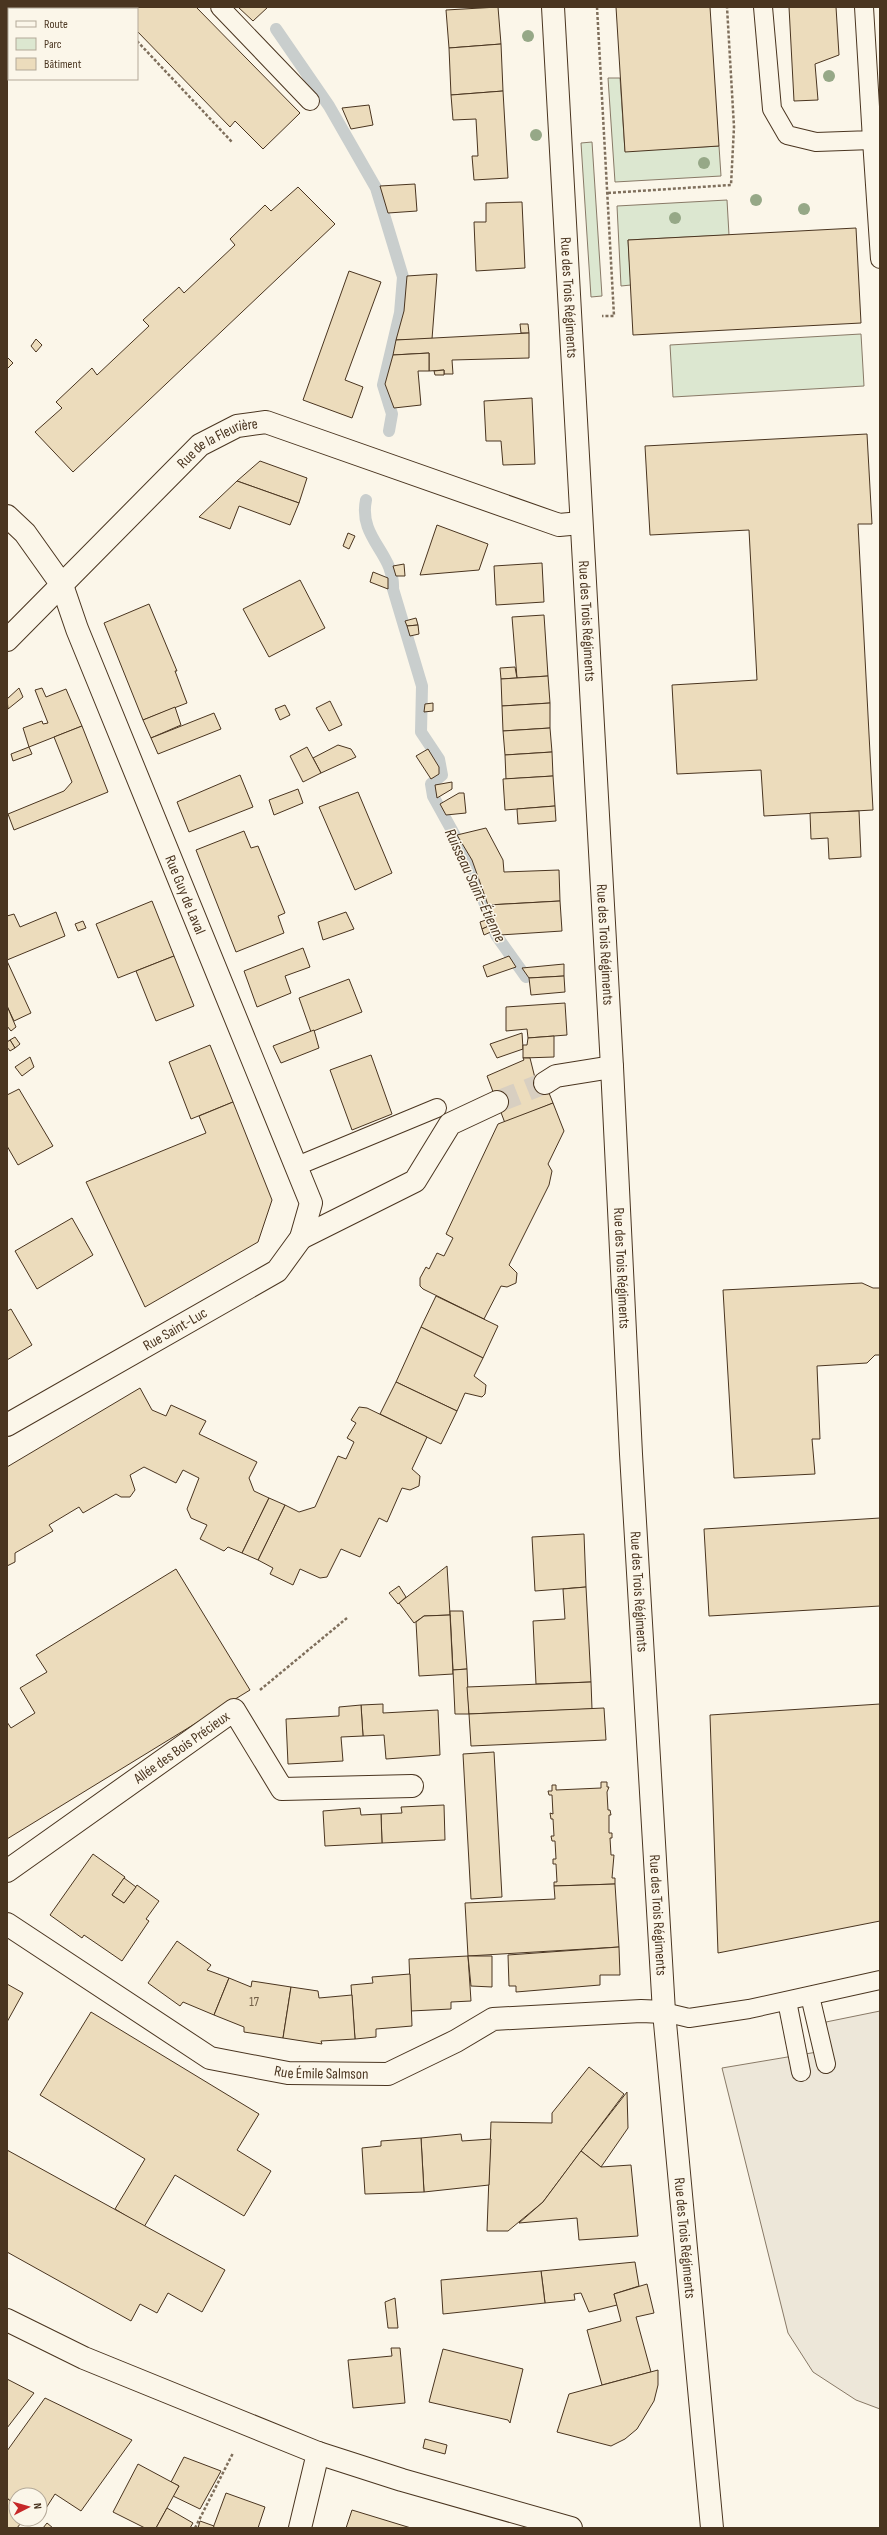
<svg xmlns="http://www.w3.org/2000/svg" width="887" height="2535" viewBox="0 0 887 2535" font-family="'Sofia Sans Condensed',sans-serif">
<style>
.green{fill:#dce7d0;stroke:#887966}
.parking{fill:#ede7d9;stroke:#887966}
.lines{fill:none;stroke-linecap:round;stroke-linejoin:round}
.stream{stroke:#c9cecd;stroke-width:12}
.building{fill:#ecdcbc;stroke:#4a3520}
.street-tunnel{stroke:#d8cfc1;stroke-width:22;stroke-dasharray:22 11;stroke-linecap:butt}
.lane-casing{stroke:#4a3520;stroke-width:20}
.street-casing{stroke:#4a3520;stroke-width:24}
.secondary-casing{stroke:#4a3520;stroke-width:24}
.path{stroke:#7f6f5c;stroke-width:2.5;stroke-dasharray:3 2;stroke-linecap:butt}
.lane{stroke:#fbf6e9;stroke-width:18}
.street{stroke:#fbf6e9;stroke-width:22}
.secondary{stroke:#fbf6e9;stroke-width:22}
.tree{fill:#96a887}
.labels{text-anchor:middle;stroke-width:3;stroke-linejoin:round;paint-order:stroke}
.number-label{font-size:13px;fill:#725f47}
.street-label{font-size:15px;fill:#4a3520;stroke:#fbf6e9}
.water-label{font-size:16px;font-style:italic;fill:#4a3520;stroke:#fbf6e9}
</style>
<rect width="100%" height="100%" fill="#fbf6e9"/>
<g class="green">
<path d="M608,78h12l5,73 94,-5 2,30 -106,6z"/>
<path d="M592,142l10,154 -11,1 -10,-154z"/>
<path d="M727,200l2,35 -101,5 3,45 -10,1 -4,-80z"/>
<path d="M861,334l3,52 -191,11 -3,-52z"/>
</g>
<path class="parking" d="M880,2011v398l-24,-9 -43,-28 -25,-39 -66,-265 107,-18 -3,-28z"/>
<g class="lines">
<g class="stream">
<path d="M276,29l53,77 47,82 27,89 -3,36 -17,72 9,29 -3,17"/>
<path d="M366,500c-8,38 29,54 27,89l29,97 -1,46 18,27 3,16 -11,9 2,12 37,67 26,72 30,42"/>
</g>
</g>
<g class="building">
<path d="M123,7h73l104,106 -37,36 -28,-28 -5,6 -93,-96v-22z"/>
<path d="M238,7h30l-15,14z"/>
<path d="M498,7l3,37 -52,4 -3,-38z"/>
<path d="M616,7h94l9,139 -94,6z"/>
<path d="M789,7h47l3,48 -24,9 3,36 -24,1z"/>
<path d="M501,44l2,47 -52,4 -2,-47z"/>
<path d="M503,91l5,87 -34,2 -2,-24h6l-2,-37 -23,1 -2,-25z"/>
<path d="M369,105l4,20 -22,4 -9,-21z"/>
<path d="M415,184l2,27 -29,2 -8,-27z"/>
<path d="M298,187l37,37 -262,248 -38,-40 27,-24 -6,-6 36,-34 5,7 52,-49 -6,-6 36,-33 5,6 51,-48 -5,-6 35,-34 6,6z"/>
<path d="M522,202l3,66 -49,3 -2,-49h12v-19z"/>
<path d="M856,228l5,95 -228,12 -5,-95z"/>
<path d="M349,271l32,11 -36,98 18,7 -11,31 -49,-18z"/>
<path d="M437,274l-5,65 -36,1 8,-29 3,-35z"/>
<path d="M520,324h8l1,9h-8z"/>
<path d="M529,333v25l-77,2 1,14h-9v-4l-15,1v-18l-36,2 3,-15z"/>
<path d="M36,339l6,6 -6,7 -5,-6z"/>
<path d="M429,353v18h-11l3,34 -27,3 -9,-24 8,-29z"/>
<path d="M7,357l6,6 -6,6z"/>
<path d="M444,370v5h-9l-1,-4z"/>
<path d="M532,398l3,66 -32,1 -2,-24h-15l-2,-40z"/>
<path d="M867,434l5,90h-14l15,286 -109,6 -3,-46 -84,4 -5,-89 85,-5 -8,-150 -99,5 -5,-89z"/>
<path d="M260,461l47,17 -8,25 -62,-22z"/>
<path d="M237,481l62,22 -9,22 -51,-19 -9,23 -31,-12z"/>
<path d="M437,525l51,19 -9,26 -59,5z"/>
<path d="M348,533l7,3 -6,13 -6,-3z"/>
<path d="M542,563l2,39 -48,3 -2,-39z"/>
<path d="M404,564l1,12h-9l-3,-10z"/>
<path d="M373,572l15,6v11l-18,-7z"/>
<path d="M300,580l25,48 -56,29 -26,-48z"/>
<path d="M149,604l28,67h-2l12,32 -44,17 -39,-97z"/>
<path d="M544,615l4,61 -31,2 -5,-61z"/>
<path d="M416,618l2,7 -11,1 -2,-5z"/>
<path d="M418,625l1,9 -9,2 -3,-10z"/>
<path d="M515,667l2,11 -16,1 -1,-11z"/>
<path d="M548,676l2,27 -48,3 -1,-27z"/>
<path d="M19,688l4,9 -15,12 -1,-10z"/>
<path d="M42,688l4,9 20,-8 16,37 -53,21 -6,-19 19,-7 1,3 5,-1 -13,-33z"/>
<path d="M330,701l12,24 -13,6 -13,-23z"/>
<path d="M433,703v8l-9,1 1,-8z"/>
<path d="M550,703v25l-47,3 -1,-25z"/>
<path d="M285,705l5,10 -10,5 -5,-11z"/>
<path d="M175,707l6,18 -30,13 -8,-18z"/>
<path d="M214,713l7,16 -63,25 -7,-16z"/>
<path d="M82,726l26,66 -94,38 -6,-16 56,-23 8,-9 -18,-45z"/>
<path d="M550,728l2,24 -47,3 -2,-24z"/>
<path d="M338,745l13,4 5,8 -35,16 -8,-15z"/>
<path d="M29,747l3,7 -19,7 -2,-7z"/>
<path d="M307,747l14,26 -18,9 -13,-26z"/>
<path d="M428,749l11,18v7l-8,5 -15,-23z"/>
<path d="M552,752l1,24 -47,3 -1,-24z"/>
<path d="M240,775l13,32 -64,25 -12,-30z"/>
<path d="M553,776l2,30 -50,4 -2,-31z"/>
<path d="M452,782v7l-15,9 -2,-13z"/>
<path d="M298,789l5,14 -29,12 -5,-15z"/>
<path d="M358,792l34,81 -37,17 -36,-83z"/>
<path d="M459,793h5l2,20 -20,2 -6,-11z"/>
<path d="M555,806l1,15 -38,3 -1,-15z"/>
<path d="M859,811l2,46 -32,2 -1,-21 -17,1 -1,-26z"/>
<path d="M486,828l17,32 1,12 55,-2 1,31 -72,4 -16,-45 -15,-25z"/>
<path d="M244,831l7,17 7,-2 27,67 -7,3 6,17 -48,19 -40,-102z"/>
<path d="M152,901l22,55 -56,22 -22,-54z"/>
<path d="M560,901l2,30 -62,4 -12,-30z"/>
<path d="M56,912l9,24 -58,24v-44l7,-2 6,13z"/>
<path d="M346,912l8,17 -31,11 -5,-18z"/>
<path d="M489,919l2,6 -9,4 -2,-7z"/>
<path d="M83,921l3,7 -8,3 -3,-7z"/>
<path d="M491,925l2,6 -9,4 -2,-6z"/>
<path d="M303,948l7,19 -25,9 6,17 -34,14 -13,-36z"/>
<path d="M174,956l20,50 -38,15 -20,-50z"/>
<path d="M509,956l7,11 -29,10 -4,-11z"/>
<path d="M7,961l24,52 -17,8 -7,-15z"/>
<path d="M564,964v12l-35,2 -7,-10z"/>
<path d="M564,976l1,16 -34,3 -2,-17z"/>
<path d="M349,979l13,33 -51,20 -12,-34z"/>
<path d="M565,1003l2,32 -39,3 -1,-9 -21,2v-24z"/>
<path d="M7,1006l9,21 -5,4 -4,-5z"/>
<path d="M314,1030l5,18 -38,15 -8,-17z"/>
<path d="M522,1033l1,16 -26,9 -7,-14z"/>
<path d="M554,1036v21l-31,1v-13h4l1,-7z"/>
<path d="M15,1037l5,7 -5,4 -5,-8z"/>
<path d="M10,1040l5,8 -5,3 -3,-4v-5z"/>
<path d="M210,1045l23,57 -42,17 -22,-57z"/>
<path d="M371,1055l21,59 -40,16 -22,-60z"/>
<path d="M30,1057l4,10 -12,9 -7,-9z"/>
<path d="M523,1058h7l5,20 10,5 8,20 -48,20 -18,-47 37,-16z"/>
<path d="M19,1089l34,57 -35,19 -11,-19v-51z"/>
<path d="M233,1102l39,98 -14,42 -113,65 -59,-125 120,-49 -7,-17z"/>
<path d="M553,1103l11,28 -16,33 4,7 -3,14 -40,80 8,8 -1,10 -9,4 -6,-1 -17,33 -61,-30 -3,-3v-8l6,-11 3,2 8,-16 7,3 9,-18 -7,-4 52,-110z"/>
<path d="M72,1218l21,37 -56,34 -22,-38z"/>
<path d="M862,1283l11,5h7v67h-5l-8,8 -50,3 3,73h-8l3,35 -81,4 -11,-188z"/>
<path d="M436,1296l62,30 -15,32 -62,-31z"/>
<path d="M11,1309l21,36 -25,15v-49z"/>
<path d="M421,1327l62,31 -9,18 12,9 -1,9 -3,3 -17,-4 -8,18 -61,-29z"/>
<path d="M396,1382l61,29 -16,33 -61,-30z"/>
<path d="M140,1388l12,22 14,6 5,-11 35,16 -7,13 58,28 -8,16 5,13 15,7 -27,55 -14,-6 -4,4 -24,-12 7,-14 -16,-7 -4,-9 12,-31 -16,-8 -7,13 -32,-16 -14,8 5,15 -5,7h-9l-5,-3 -33,19 -4,-6 -30,18 4,6 -38,22v9l-8,4v-99z"/>
<path d="M359,1407l8,1 60,29 -15,32 8,7 -1,10 -9,4 -8,-2 -15,34 -8,-4 -19,39 -19,-8 -14,28 -7,1 -20,-9 -7,16 -23,-11 3,-6 -15,-8 27,-55 14,7 16,-5 23,-51 8,3 8,-17 -7,-4 9,-15 -5,-3z"/>
<path d="M269,1498l16,7 -27,55 -16,-7z"/>
<path d="M880,1518v88l-171,10 -5,-87z"/>
<path d="M584,1534l2,53 -51,4 -3,-54z"/>
<path d="M447,1566l3,49 -26,1 -10,7 -15,-20z"/>
<path d="M176,1569l74,121 -243,149v-117l4,6 24,-15 -15,-25 27,-16 -11,-17z"/>
<path d="M399,1586l7,11 -8,7 -9,-11z"/>
<path d="M586,1587l5,95 -55,2 -3,-63 32,-2 -2,-30z"/>
<path d="M450,1611h13l4,58 -14,1z"/>
<path d="M450,1615l3,59 -34,2 -3,-54 8,-6z"/>
<path d="M467,1669l2,45h-14l-2,-44z"/>
<path d="M591,1682l1,27 -123,5 -2,-27z"/>
<path d="M383,1704v9l55,-3 2,45 -54,4 -2,-24 -21,1 -2,-31z"/>
<path d="M880,1704v217l-162,32 -8,-238z"/>
<path d="M361,1705l2,31 -22,1 2,24 -55,3 -2,-45 53,-3v-9z"/>
<path d="M604,1708l2,32 -135,6 -2,-32z"/>
<path d="M494,1752l8,145 -31,2 -8,-145z"/>
<path d="M601,1782h6v5h2l-2,5 1,18h2l1,5h-2v18h3v5h-2l1,17h3l-2,23h3v6l-61,2v-4h3l-1,-18h-3v-5h3l-1,-18h-3l-1,-5h3l-1,-17h-2l-1,-6 3,1 -1,-19h-3l-1,-4h4v-6h4v5l45,-2z"/>
<path d="M444,1805l1,35 -63,3 -1,-29 21,-1 -1,-6z"/>
<path d="M360,1808l1,7 20,-1 1,29 -57,3 -2,-35z"/>
<path d="M93,1854l32,23 -13,18 12,8 13,-18 22,16 -13,18 3,2 -27,40 -38,-26 -2,3 -32,-23z"/>
<path d="M124,1878l12,9 -12,16 -12,-8z"/>
<path d="M615,1884l4,63 -151,9 -3,-53 90,-4 -1,-13z"/>
<path d="M177,1941l34,24 -4,5 22,8 -15,37 -31,-13 -3,4 -32,-23z"/>
<path d="M619,1947l1,28h-20v10l-84,7v-6h-7l-1,-31z"/>
<path d="M468,1956l3,45 -20,1v7l-40,2 -2,-52z"/>
<path d="M468,1956h24v31l-21,-1z"/>
<path d="M410,1974l2,52 -36,3v8l-21,2 -4,-54 22,-2 -1,-6z"/>
<path d="M229,1978l22,9 1,-6 39,6 -8,51 -39,-6v-5l-30,-12z"/>
<path d="M7,1984l16,9 -16,29z"/>
<path d="M291,1987l27,4 1,7 33,-3 3,44 -34,2 1,3 -39,-6z"/>
<path d="M91,2012l168,102 -22,36 34,21 -27,45 -69,-41 -31,52 -29,-18 30,-50 -105,-64z"/>
<path d="M589,2067l35,27 -81,108 -35,29h-21l4,-109 61,1v-10z"/>
<path d="M627,2092l1,36 -27,39 -20,-16z"/>
<path d="M461,2134l1,7 29,-2 -2,46 -65,7 -3,-54z"/>
<path d="M421,2138l3,54 -59,2 -3,-46 19,-2v-5z"/>
<path d="M7,2150l218,120 -23,42 -34,-19 -11,20 -17,-9 -9,17 -124,-69z"/>
<path d="M581,2151l20,16 30,-2 7,71 -59,4 -2,-22 -58,5 24,-21z"/>
<path d="M635,2262l4,24 -25,8 3,11 -28,7 -8,-19 -7,1 1,6 -30,3 -4,-32z"/>
<path d="M541,2271l4,32 -102,11 -2,-34z"/>
<path d="M647,2284l7,29 -18,4 15,55 -49,13 -15,-55 34,-9 -7,-27z"/>
<path d="M395,2298l3,30h-10l-3,-26z"/>
<path d="M391,2348h9l5,55 -52,5 -5,-48 44,-4z"/>
<path d="M443,2349l80,20 -13,54 -2,-3 -79,-18z"/>
<path d="M658,2370v15l-4,16 -17,28 -12,10 -14,7 -54,-14 12,-38z"/>
<path d="M7,2379l27,14 -27,35z"/>
<path d="M45,2398l87,42 -51,71 -26,-17 -14,22 -1,-21h-24v11l-9,-8v-47z"/>
<path d="M425,2439l22,6 -2,9 -22,-6z"/>
<path d="M184,2457l37,14 -21,38 -27,-13 6,-10 -8,-4z"/>
<path d="M138,2464l41,22 -23,42h-11l-32,-16z"/>
<path d="M226,2493l39,14 -7,21h-45z"/>
<path d="M7,2498l9,8v13h8l-7,9h-10z"/>
<path d="M167,2508l26,15 -3,5h-34z"/>
<path d="M352,2510l59,18h-65z"/>
<path d="M200,2521l14,5 -1,2h-15z"/>
<path d="M47,2523l6,5h-10z"/>
</g>
<g class="lines">
<path class="street-tunnel" d="M497,1102l48,-19"/>
<g class="lane-casing">
<g id="lane">
<path d="M220,7l90,94"/>
<path d="M763,7l9,102 15,26 29,7 56,-2 -8,-133"/>
<path d="M43,9l2,-2"/>
<path d="M7,43l2,-2"/>
<path d="M872,140l8,119"/>
<path d="M297,1166l140,-58"/>
<path d="M810,1996l16,68"/>
<path d="M787,2001l14,71"/>
<path d="M664,2012l25,6 60,-9 131,-29"/>
</g>
</g>
<g class="street-casing">
<g id="street">
<path id="s1" d="M7,516l18,17 37,52 15,44 234,574 -10,35 -24,33 -270,154"/>
<path id="s2" d="M7,640l193,-195 37,-19 29,-4 293,103 22,-2"/>
<path d="M545,1083l11,-7 56,-9"/>
<path d="M301,1238l114,-57 35,-57 47,-22"/>
<path id="s3" d="M7,1871l227,-161 48,79 130,-3"/>
<path id="s4" d="M7,1924l203,134 78,15 100,1 68,-33 37,-22 148,-8 23,1"/>
<path d="M300,2528l18,-75"/>
</g>
</g>
<g class="secondary-casing">
<g id="secondary">
<path id="s5" d="M553,7l59,1060 19,387 33,558 48,516"/>
<path d="M7,2320l77,38 234,95 84,27 169,48"/>
</g>
</g>
<g class="path">
<path d="M105,7l2,2"/>
<path d="M597,7l17,309h-12"/>
<path d="M137,41l95,101"/>
<path d="M608,193l123,-8 3,-58 -7,-120"/>
<path d="M260,1690l87,-72"/>
<path d="M195,2528l38,-75"/>
</g>
<use href="#lane" class="lane"/>
<use href="#street" class="street"/>
<use href="#secondary" class="secondary"/>
</g>
<g class="tree">
<circle cx="528" cy="36" r="6"/>
<circle cx="829" cy="76" r="6"/>
<circle cx="536" cy="135" r="6"/>
<circle cx="704" cy="163" r="6"/>
<circle cx="756" cy="200" r="6"/>
<circle cx="804" cy="209" r="6"/>
<circle cx="675" cy="218" r="6"/>
</g>
<g class="labels">
<g class="number-label">
<text x="254" y="2006">17</text>
</g>
<g class="street-label">
<text dy="5" stroke="none"><textPath href="#s5" startOffset="291">Rue des Trois Régiments</textPath></text>
<text dy="5" stroke="none"><textPath href="#s2" startOffset="291">Rue de la Fleurière</textPath></text>
<text dy="5" stroke="none"><textPath href="#s5" startOffset="615">Rue des Trois Régiments</textPath></text>
<text dy="5" stroke="none"><textPath href="#s1" startOffset="422">Rue Guy de Laval</textPath></text>
<text dy="5" stroke="none"><textPath href="#s5" startOffset="939">Rue des Trois Régiments</textPath></text>
<text dy="5" stroke="none"><textPath href="#s5" startOffset="1263">Rue des Trois Régiments</textPath></text>
<text transform="translate(175 1329) rotate(-30)" y="5">Rue Saint-Luc</text>
<text dy="5" stroke="none"><textPath href="#s5" startOffset="1587">Rue des Trois Régiments</textPath></text>
<text dy="5" stroke="none"><textPath href="#s3" startOffset="214">Allée des Bois Précieux</textPath></text>
<text dy="5" stroke="none"><textPath href="#s5" startOffset="1911">Rue des Trois Régiments</textPath></text>
<text dy="5" stroke="none"><textPath href="#s4" startOffset="356">Rue Émile Salmson</textPath></text>
<text dy="5" stroke="none"><textPath href="#s5" startOffset="2235">Rue des Trois Régiments</textPath></text>
</g>
<g class="water-label">
<text transform="translate(476 885) rotate(65)" y="6">Ruisseau Saint-Étienne</text>
</g>
</g>
<rect width="887" height="2535" fill="none" stroke="#4a3520" stroke-width="16"/>
<rect x="8" y="8" width="130" height="72" fill="#fbf6e9" stroke="#b4a999"/>
<rect x="16" y="21" width="20" height="6" fill="#fbf6e9" stroke="#b4a999"/>
<text x="44" y="28" font-size="12" fill="#4a3520">Route</text>
<rect x="16" y="38" width="20" height="12" fill="#dce7d0" stroke="#b4a999"/>
<text x="44" y="48" font-size="12" fill="#4a3520">Parc</text>
<rect x="16" y="58" width="20" height="12" fill="#ecdcbc" stroke="#b4a999"/>
<text x="44" y="68" font-size="12" fill="#4a3520">Bâtiment</text>
<g transform="translate(28 2507) rotate(84)"><circle r="19" fill="#fbf6e9" stroke="#b4a999"/>
<path d="M0-3L7 15L0 10L-7 15Z" fill="#c62828"/>
<text y="-6" font-size="11" font-weight="bold" text-anchor="middle" fill="#4a3520">N</text>
</g>
</svg>
